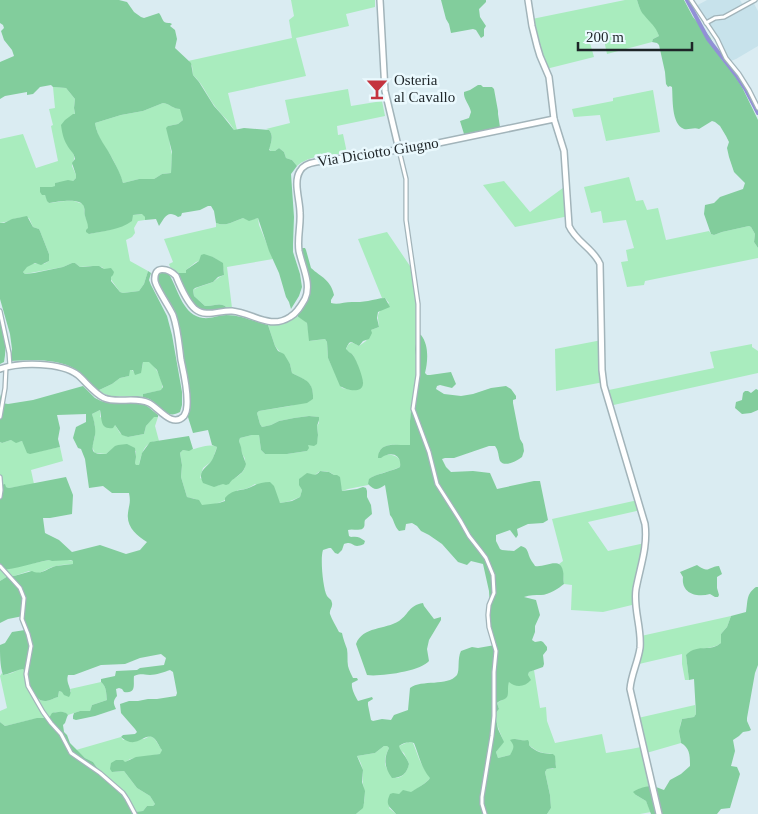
<svg xmlns="http://www.w3.org/2000/svg" width="758" height="814" viewBox="0 0 758 814" font-family="Georgia,serif">
<style>
.built{fill:#c7e2eb}
.green{fill:#a9ecbe}
.forest{fill:#82cd9c;fill-rule:evenodd}
.lines{fill:none;stroke-linecap:round;stroke-linejoin:round}
.canal{stroke:#9190d6;stroke-width:4}
.street-casing{stroke:#a2b4ba;stroke-width:5.5}
.secondary-casing{stroke:#a2b4ba;stroke-width:8}
.street{stroke:#fff;stroke-width:3}
.secondary{stroke:#fff;stroke-width:5}
.labels{text-anchor:middle;stroke-width:5;stroke-linejoin:round;paint-order:stroke}
.poi-label{font-size:15px;fill:#1e2528;stroke:#eaf9fe;text-anchor:start}
.street-label{font-size:15px;fill:#1e2528;stroke:#eaf9fe}
</style>
<rect width="100%" height="100%" fill="#daecf2"/>
<path class="built" d="M707,0h33l4,7 9,-5 5,9v35l-22,13 -5,2 -4,-4 -13,-23 -11,-12 -9,-15z"/>
<g class="green">
<path d="M291,0h84v7l-29,7 3,12 -53,12 10,38 -78,17 9,37h-3c-5,-10 -14,-16 -20,-25 -7,-10 -12,-22 -21,-30l-1,-9 -4,-5 104,-23 -3,-18 5,-4z"/>
<path d="M625,0h12l3,9 16,18 3,9 -6,3 -1,3 -45,12 -3,-14 -14,3 4,14 -48,12 -14,-50z"/>
<path d="M53,87l13,1 9,11 -1,9 1,7 -4,35c5,6 3,10 1,16l4,9v3l-3,3 -18,2v3l-10,9 4,8 16,-2h9l9,3 1,3 1,9 3,6 1,12 20,-4 15,-5 9,-10 10,-1 2,3v3l-7,1 -4,7 1,5 -3,4 -6,3 4,21 18,10 -4,13 -5,7 -16,2 -3,-1 -18,-25 -9,-1 -13,1 -5,-4h-3l-9,4 -38,7 -2,-2c3,-9 12,-9 21,-8l5,-3v-7l-9,-23 -1,-2 -6,-2 -4,-9c-11,-3 -19,4 -29,5v-84l23,-5 13,34 22,-7 -7,-35 2,-1 -4,-16 6,-1z"/>
<path d="M348,89l3,17 31,-5 3,15 -48,10 1,9 5,-1 4,19c-16,2 -38,2 -50,13l-5,-6 -6,-2 -2,-6 -5,-4 -4,3h-4l-2,-2c2,-6 5,-13 0,-19l-3,-1 24,-6 -5,-23z"/>
<path d="M653,90l7,42 -54,9 -6,-26 -26,2 -2,-8 41,-8v-3z"/>
<path d="M163,103c7,1 10,6 18,6l2,11 -5,4 -10,2 2,20 2,9 -1,18 -9,1 -8,5h-15l-16,4c-3,-9 -9,-23 -14,-30 -7,-10 -12,-18 -14,-30l26,-8 22,-4z"/>
<path d="M629,177l7,24 7,-1 4,10 11,-2 8,32 43,-9 2,3 3,1 8,-3 27,-6 2,1 4,7 -1,8 4,6v10l-113,23 -1,4 -17,2 -6,-25 7,-1 -2,-11 8,-2 -8,-28 -23,3 -2,-12 -10,2 -7,-26z"/>
<path d="M504,181l26,31 37,-27 2,31 -54,11 -32,-42z"/>
<path d="M243,218l6,2 9,-2 1,7 14,34 -46,8 5,41h-5c-6,-7 -14,-1 -22,-2l-11,-10 -1,-6c6,-4 13,-5 20,-8 4,-3 6,-5 11,-7 0,-11 -3,-12 -11,-18l-17,5 -10,8v3h-10l-3,-4 -3,-2 -1,-3 4,-2 -9,-23 52,-12v-4c10,4 18,-2 27,-5z"/>
<path d="M387,232l25,37 4,33 2,32v34l-8,53v25c-11,0 -24,-5 -31,6l4,4c6,-3 15,-1 18,6l-1,5c-9,4 -19,6 -28,10l-4,8 -20,4 -6,2c-1,-6 -6,-17 -13,-19 -3,-1 -6,-1 -9,-1l-5,4h-2l-3,-1c-12,4 -13,5 -8,16l-2,7c-7,3 -12,5 -20,6l-2,-3 -23,-16c-4,3 -11,6 -17,6 -11,9 -20,17 -37,15 -2,-7 -8,-6 -14,-8l-6,-20 1,-12 -2,-12 3,-3c11,2 23,-8 34,-3l-5,14 -9,7 -3,10 17,8c11,-5 31,-10 28,-25 0,-5 -2,-4 -3,-8 -1,-4 -2,-8 -3,-12l1,-3 12,-3h7l2,15 4,4h22l20,-3 1,-6 9,-4 1,-6 -1,-9 2,-3 -1,-6 -9,-1 -15,2 -15,3 -8,4 -9,2 -2,-3 -3,-11 2,-2 31,-5 23,-7c1,-17 -8,-19 -21,-26l-2,-9 -15,-18 -7,-21c6,0 12,0 17,-3 3,-1 5,-3 7,-5 6,-2 11,2 15,6l3,18 15,-2 2,3 1,16 14,30c9,2 14,3 21,-4l-6,-20 -4,-9 -7,-5c2,-8 6,-9 13,-4l7,-5 5,-11 8,-3c-2,-16 -2,-13 10,-24l-4,-5h-3l-24,-59z"/>
<path d="M602,340l2,42 -48,9 -1,-42z"/>
<path d="M752,344v3l6,4v22l-149,33 -5,-15 110,-23 -4,-16z"/>
<path d="M146,361h3c7,7 15,19 13,29l-19,4v3l-33,-1 -13,-5 15,-7 8,-6 9,-2v-6h3l2,2 8,-4 1,-6z"/>
<path d="M100,410v7l15,8 5,8 8,4 16,-3 2,-8 8,-10 4,1 -3,9 4,15c-15,0 -17,12 -20,24l-3,1 -1,-3 1,-12c-18,-7 -15,-9 -30,3l-11,-1 -3,-6 3,-11v-10l-3,-12z"/>
<path d="M11,440l8,2 3,-1 2,3 12,8 24,-5 3,14 -32,9 3,14 -25,4 -3,-1 -6,7v-52l2,1z"/>
<path d="M638,500l3,10 -53,12 20,29 37,-8 -9,61 -33,8 -32,-2 1,-25 -8,-1c-1,-7 0,-15 -5,-20l4,-3 -11,-42z"/>
<path d="M49,560c7,1 19,-1 24,1v3l-12,1 -9,2 -15,7 -8,-3 -15,5h-6l-8,5v-11z"/>
<path d="M731,616l-4,11 -6,7v9c-6,5 -12,4 -19,6 -5,0 -11,4 -16,6l3,25h-4l-3,-16v-10l-43,10 3,-22 -1,-6z"/>
<path d="M20,669h3l2,3c3,9 8,30 21,29 3,0 8,-3 12,-4l1,-6 3,1h9l-1,-3 31,-7c6,5 5,12 6,18l-15,5 -2,6h-10l-12,4 -4,-3h-9l-6,6 -15,1 -29,7 -5,-4v-11l7,-3 -7,-32 2,-3 2,2 8,-2z"/>
<path d="M534,670l6,38 6,-1 1,14 8,22 47,-9 4,19 25,-4 10,-2 -3,-29 57,-13 1,9 -2,3 -12,2c-3,8 -3,16 -1,24l-38,11 7,32 -11,3 -3,6 10,6 5,11 -11,2h-93l4,-6 -1,-13 -5,-23 2,-3h6l3,-4 -3,-11c-12,0 -20,-4 -28,-13l-9,-2 -2,5v6l-4,5 -12,3 -2,-6c9,-12 8,-9 3,-22 -2,-5 -3,-11 -4,-16l4,-5 -2,-6 10,-6v-12l2,-3 19,-7 1,-3z"/>
<path d="M150,736c6,2 8,9 12,14l-1,4 -31,5 -18,13 12,-1 13,17 13,8 5,8 -2,2h-6l-4,5 -9,1 -5,-15 -2,-2 -6,-3 -21,-20 -7,-10 -8,-4 -9,-8 45,-13 2,3 21,-1z"/>
<path d="M408,742l5,1c5,12 8,25 18,34 -3,5 -15,12 -20,16l-5,-2 -7,3 -10,14 7,6h-40c11,-7 9,-19 7,-30 -1,-6 1,-11 -1,-17 -1,-4 -3,-8 -5,-11l18,-3 9,-7h3l2,2c-7,14 -5,21 7,30 8,-1 11,-7 13,-14l-5,-11 -5,-4v-3z"/>
</g>
<g class="forest">
<path d="M0,0h119l8,2 7,10 7,5 3,1 15,-5c4,5 3,11 11,10l2,1 -2,2 5,4 2,9 -2,9 16,15 2,12 6,7 15,24 8,9 12,15 10,-2 25,2c5,6 2,12 0,20l2,1h4l4,-3 5,4 2,6 6,2 5,6 -6,8 3,43 -1,27v8l7,22 2,13 -3,9 -8,13 -2,-7 -3,-5 -7,-24 -10,-22 -11,-33 -9,3 -6,-3c-9,3 -17,9 -27,5l-2,-12 -3,-5h-3l-8,4 -18,3 -1,3 -3,1c-11,-8 -14,2 -19,9l-3,-7 -11,1v-3l-3,-3 -9,1 -1,6c-12,9 -29,10 -43,13l-3,-2v-2l2,-2c0,-5 -2,-8 -3,-12 -1,-3 0,-6 -1,-9 -3,-10 -26,-5 -35,-4l-2,-2 -2,-6h-3l-2,-3v-5h12l3,-1v-3l13,-3 5,1 3,-3v-3l-4,-12 3,-4c-1,-7 -5,-8 -8,-14 -4,-7 -5,-13 -6,-20l4,-5 8,-6h2l-1,-6 1,-9 -9,-11 -13,-1 -2,-2 -11,2 -7,7 -6,1v-3l-22,4 -5,3v-37l14,-6 -2,-6 -8,-10 -3,-9 3,-3 -1,-3 -3,-2zM163,103c7,1 10,6 17,6l3,11 -5,4 -10,2 -2,2 6,24 -1,21 -9,1 -8,5h-15l-16,4c-2,-8 -6,-16 -10,-23 -6,-13 -16,-22 -18,-37l26,-8 22,-4z"/>
<path d="M441,0h45v2l-7,7 1,8 6,9 -2,3v7l-3,2 -5,-8 -3,-1 -22,4 -2,-9 -3,-5z"/>
<path d="M637,0h47l9,17 17,20 12,23 11,13 9,14 16,33v128l-4,-6 1,-8 -4,-7 -2,-1 -27,6 -8,3 -3,-1 -7,-20 1,-9 9,-2 6,-6 23,-8 2,-6 -11,-11 -5,-15 -2,-9 2,-6 -3,-6 -6,-10 -5,-4 -3,-1 -13,8c-5,-2 -10,1 -15,0 -13,-5 -11,-31 -12,-42l-2,-1 -2,1 -2,-3 -1,-12 -6,-27 -2,-2 -5,-1 1,-3 6,-3c-4,-11 -8,-12 -15,-21 -4,-4 -5,-9 -7,-15z"/>
<path d="M478,85h3l2,2h9l2,2 4,22v3l2,13 -36,7 -4,-13 9,-3 2,-6c-1,-7 -8,-13 -7,-20l6,-2z"/>
<path d="M27,216l6,11 6,2 1,2 9,23v7l-8,4 -6,-2 -8,4 -4,5 2,2 9,-1 29,-6 9,-4h3l5,4h3l10,-1h6l5,3 7,-1 3,4 -1,3 -2,2v4l9,11 3,1 16,-2 5,-7 4,-13 3,2 -2,7 2,5 16,31 5,19 10,57v13l-2,7c-14,8 -19,-6 -29,-12 -3,-2 -6,-2 -8,-3v-3l18,-4 2,-3 -6,-17 -8,-8h-6l-2,11 -6,2 -2,-5h-3l-1,6 -9,2 -8,6 -15,7c-7,-7 -13,-16 -22,-22 -16,-11 -47,-9 -65,-8l2,-12 -2,-15 -10,-35v-76h4l8,-4z"/>
<path d="M300,248h5l1,2 5,18c10,9 20,12 23,27l-3,5v3c7,2 13,-1 21,-1 6,0 10,0 16,-1 6,-1 11,-3 17,-3l5,9 -12,5 -1,6 2,9 -8,3 1,3 -3,6 -6,2 -4,5c-8,-4 -9,-7 -13,3 2,2 4,4 6,5 4,4 12,25 11,30 -1,10 -17,6 -23,2l-12,-28 -1,-16 -2,-3 -16,2 -2,-18 -10,-7 -5,1 16,-24z"/>
<path d="M204,254l9,3 10,6 1,12 -6,2 -5,5 -18,6 -2,2 1,6 11,10c8,1 16,-5 22,2 -8,1 -16,4 -24,3 -13,-3 -22,-27 -27,-38h10v-3l13,-9 2,-6z"/>
<path d="M164,272l4,2 2,2c9,16 13,39 33,42 8,1 16,-3 23,-3 15,0 29,7 42,10l7,21 3,5 6,3 6,10 2,9c13,7 22,8 21,26l-6,4 -48,8 -2,2 3,11 2,3 9,-2 8,-4 15,-3 15,-2 10,1v3l-2,6 1,9 -1,9 -3,2 -6,-1 1,3 -2,3 -20,3h-22l-4,-4 -2,-15h-7l-12,3 -1,3 2,6 1,6 4,11c-1,4 -3,8 -6,10 -5,5 -7,4 -11,10l-3,1 -3,-1 -9,3 -11,-4c-7,-14 6,-15 10,-25 1,-3 3,-7 4,-11l-5,-2 -4,-15 -15,3 -6,-19 -10,-89 -20,-42v-7l1,-2z"/>
<path d="M0,318c5,17 7,27 4,44l-4,2z"/>
<path d="M418,334l3,1c8,10 7,26 4,38l2,2h3l21,-3 5,12 -4,4 -12,-3 -3,1 -1,3 8,5 17,2 12,-2 18,-6 15,-2 5,3 5,7v3l-3,1v3l7,36 3,5 1,7 -2,6c-4,3 -17,11 -22,4 -2,-5 -1,-10 -5,-15h-6l-35,12h-9l-3,1 4,8 5,5 22,-1 17,2 7,16 37,-8h6l8,39 -5,3 -15,1 -11,5 1,6 -2,3 -6,-8 -14,5v6l4,8 2,1 12,1 7,-5c8,2 6,7 10,14 1,2 3,4 4,6 10,2 25,-10 28,5 1,4 0,8 1,13 -5,4 -15,11 -23,11 -6,0 -11,0 -17,2l12,3 4,15 -5,11v6l-3,8 3,2 6,-1 2,1 4,5v3l-4,5 1,9 -1,3 -14,5 -1,3 3,5c-6,7 -15,8 -22,2 -2,5 0,11 -2,15 -2,3 -7,3 -10,6l2,6 -4,5 3,15 6,13 -8,10 2,6 12,-3c4,-7 5,-9 0,-15 6,-3 12,2 18,0l1,2v3c6,7 15,9 24,9l2,2 1,12 -9,1 -2,3 5,23 1,13 -4,6h-151c-7,-8 -11,-9 -6,-20l3,-1 6,1 4,-4 8,2c5,-3 17,-10 19,-14 -9,-10 -11,-23 -16,-35 -5,-2 -11,0 -15,3 1,5 8,11 10,18 -2,9 -7,14 -17,14 -7,-10 -9,-18 -3,-30l-2,-2h-3l-9,7 -18,3 6,14 -1,12 3,9 -1,12 -1,5 -7,6h-356v-92l5,4 32,-8h12l3,-5c5,-1 13,-3 16,2l-1,2 -2,6 -2,2 1,7 3,3 3,8 15,15 8,4 7,10 21,20 6,3 6,10 1,7 9,-1 4,-5h6l2,-2 -5,-8 -13,-8 -13,-17 -12,1 -2,-3 1,-6 5,-3h7l2,2 11,-5 24,-3 2,-4c-3,-3 -5,-11 -10,-13 -9,-3 -16,13 -31,0l2,-2 12,-1 2,-2 -2,-3 -14,-16 -1,-9 9,-3h9l10,-2h9l19,-3 1,-3 -4,-21 -3,-2c-6,2 -14,5 -20,5 -8,0 -7,-2 -16,1 -1,8 3,18 -10,16l-2,-3 -3,-1 -3,1 1,7c-4,5 -4,7 -1,13l-21,7 -19,4 -3,-1v-3l1,-3 6,-2h10l2,-6 15,-5c-1,-6 0,-13 -6,-18v-3l14,-3 1,-5 21,-1 3,-2 24,-3 2,-7 -5,-4 -21,4 -15,6 -24,1 -27,10h-6c-3,9 6,15 1,22l-5,-2 -2,-3 -3,-1 -1,6c-4,1 -9,4 -12,4 -13,1 -18,-20 -21,-29l-2,-3c-4,0 -14,5 -20,6 -3,-9 -3,-20 -3,-30l5,-2 7,-11 13,-2 -2,-14 -15,3 -8,4v-42l8,-5h6l18,-5c9,5 15,-3 24,-5 5,-1 11,-1 17,-2v-3l-2,-1 -19,1 -3,-1c-17,3 -32,9 -49,10v-76l2,-9 3,-1 1,3 3,1 57,-11 7,18 -1,19 -22,4h-7l2,15 14,7 13,12 28,-7 26,9 14,-4 7,-8c-10,-6 -21,-15 -19,-29 1,-9 3,-10 1,-20h-17l-9,-7 -14,2 -4,-29 -4,-10 -3,-1 -5,-10 3,-11 10,-5v-8l-29,1 3,13 -2,11 2,8 -30,7 -3,-1 -5,-12 -6,2 -5,-3 -9,3 -2,-1v-48l2,9 6,1 25,-4 50,-14 12,12 6,3 7,2 35,1 4,2 11,9v2h-4l-8,9 -2,8 -16,3 -6,-2 -7,-10 -2,3c-13,2 -11,-9 -13,-18l-8,4c2,6 4,14 3,21 -2,12 -8,20 11,19l9,-8 3,-1 9,-1 8,4 1,9 -1,6 1,2h3l3,-12 8,-11 39,-6 4,13 -4,2 -6,-1 -3,3 2,12 -1,12 6,20 12,3 3,5 17,-2 6,-2v-3c9,-10 15,-6 26,-11 6,-3 11,-5 19,-5l4,4 6,17 12,-2 8,-4 2,-7 -3,-5v-6l8,-6c6,1 9,4 13,-2l9,1 5,3h3l3,2 2,14 15,-2 6,-2 3,1 1,3v6l4,8 1,9 -7,6c-1,3 0,5 -1,7 -2,5 -12,1 -16,3l1,6 2,1c6,-1 9,0 14,4l-1,3c-13,6 -9,-4 -20,0l-2,6 -4,4 -3,-1 -4,-5h-2l-6,2c-3,8 0,39 4,46 3,4 4,2 5,7 1,4 -3,7 -2,11 2,6 6,12 9,18l3,1c1,5 3,11 5,16 1,6 0,11 1,17 1,4 3,8 5,12h4l1,2 -6,3c-1,5 3,13 6,18l14,-4 1,2 -5,3v3l3,15 2,1 9,-2 9,1 3,-5 14,-5 2,-22c12,-9 37,-1 47,-13 3,-5 0,-16 4,-24l11,-4 6,1 17,-3 -7,-17 -1,-6 3,-15 -1,-16 -6,-27 -12,-3 -4,4 -9,-3 -16,-18 -13,-9 -8,-4 -4,-5 -5,-3 -6,1 -1,6 -6,1c-5,-5 -5,-12 -9,-16l-5,-30c-8,5 -10,6 -17,-1l1,-5 3,-2c9,-4 20,-6 28,-10 2,-13 -10,-16 -19,-9h-3c1,-18 20,-12 32,-13v-24l2,-18 3,-6 2,-14v-21l-2,-13z"/>
<path d="M756,389l2,1v20l-7,3 -9,1 -7,-6 1,-6 6,-2 1,-7 2,-2h3l3,2z"/>
<path d="M697,565c13,9 10,2 22,1l3,8 -5,3v11l2,7 -1,2h-3l-5,-3c-14,4 -29,-1 -27,-17l-3,-5z"/>
<path d="M756,587h2v78l-3,8 -8,45v3l4,9 -2,1 -6,1 -4,4 -6,4 2,11 -4,15 6,1 3,7 -10,34 -9,1 -4,5h-66l-5,-13 -10,-6 -3,-3c6,-4 15,-7 23,-5 3,1 5,2 8,3l6,-10 11,-6 9,-8c0,-10 0,-18 -9,-23l-2,-12 3,-12 12,-2 2,-3 -2,-35 -5,1 -3,-25c2,-2 4,-4 7,-5 10,-4 18,1 28,-7v-9l6,-7 4,-11 15,-4c2,-11 0,-18 10,-25z"/>
<path d="M423,603l1,3 10,13 7,-2v3l-12,20 -2,9 2,12c-8,10 -49,16 -62,14l-11,-31c7,-18 29,-14 43,-23 11,-8 9,-15 24,-18z"/>
</g>
<g class="lines">
<path class="canal" d="M687,0l21,39 28,36 10,15 12,23"/>
<g class="street-casing">
<g id="street">
<path d="M691,0l26,39 9,19 13,16 10,16 9,18"/>
<path d="M706,23l9,-5 9,-1 31,-17"/>
<path d="M399,150l7,29v41l12,84v71l-5,34 16,43 8,32 23,36 9,16 11,14 6,8 7,17 1,18 -5,12 -1,10 1,12 7,24 -2,21v44l-2,20 -10,61v7l3,10"/>
<path d="M0,311l9,42 1,13"/>
<path d="M0,417l5,-29 1,-21"/>
<path d="M0,477l1,13 -1,7"/>
<path d="M0,566l20,22 4,10 -2,21 6,15 3,12 -5,28 2,12 15,26 8,11 10,11 10,19 29,20 23,20 4,6 8,15"/>
</g>
</g>
<g class="secondary-casing">
<g id="secondary">
<path d="M380,0l5,91 14,59"/>
<path d="M528,0l4,26 5,20 3,10 9,21 5,42 10,32 5,75c7,16 25,23 31,38l2,106 2,16 41,138c3,23 -5,43 -9,65 -3,20 6,39 4,59 -2,14 -9,27 -10,41l29,125"/>
<path d="M0,369c20,-7 61,-7 78,6 8,7 16,18 26,23 14,6 30,-2 45,5 9,4 23,26 35,13 2,-3 3,-7 3,-11 1,-15 -3,-31 -6,-45 -2,-15 -3,-31 -8,-45 -4,-9 -17,-27 -18,-34 -2,-16 13,-13 21,-5 4,10 10,25 19,33 11,9 25,1 37,2 21,2 38,19 58,6 7,-4 11,-11 15,-18 7,-15 -3,-33 -6,-48 -2,-13 2,-26 1,-38 0,-13 -7,-31 0,-42 3,-6 10,-8 16,-9l108,-16 130,-27"/>
</g>
</g>
<use href="#street" class="street"/>
<use href="#secondary" class="secondary"/>
</g>
<defs>
<g id="bar-bare" transform="scale(1.725)"><path d="M-6-5H6L.8 .8V4.5H3.5V6h-7V4.5H-.8V.8Z" fill="#c4343f" stroke="#eaf9fe" stroke-width="2.5" paint-order="stroke"/></g>
</defs>
<g fill-rule="evenodd">
<use href="#bar-bare" x="377" y="89"/>
</g>
<g class="labels">
<g class="poi-label">
<text x="394" y="85">Osteria<tspan x="394" dy="17">al Cavallo</tspan></text>
</g>
<g class="street-label">
<text transform="translate(378 152) rotate(-9)" y="5">Via Diciotto Giugno</text>
</g>
</g>
<path d="M578 42v8h114v-8" fill="none" stroke="#1e2528" stroke-width="2.5"/>
<text x="586" y="42" font-size="15" fill="#1e2528" stroke="#eaf9fe" stroke-width="4" paint-order="stroke">200 m</text>
</svg>
